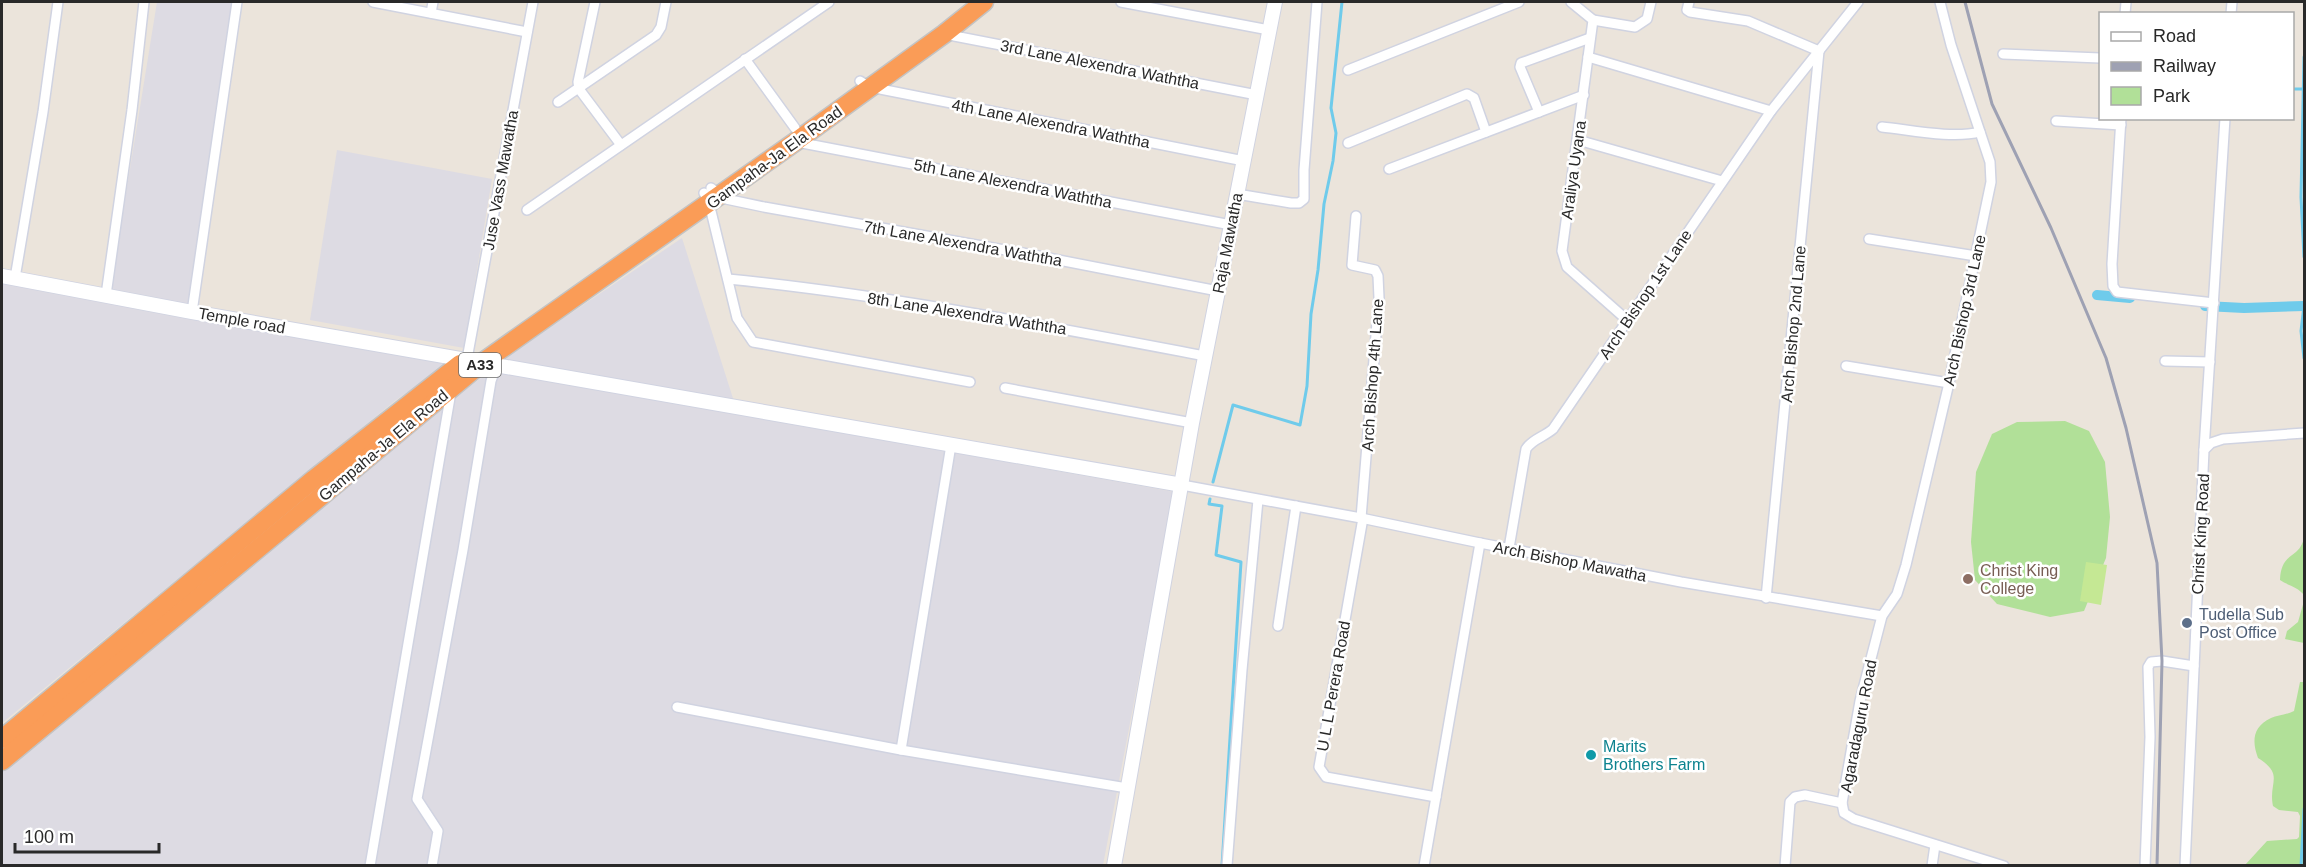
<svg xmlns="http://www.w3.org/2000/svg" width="2306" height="867" viewBox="0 0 2306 867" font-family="Arial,sans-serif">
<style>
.industrial{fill:#dddbe3}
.green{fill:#b1e098}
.pitch{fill:#c5e894}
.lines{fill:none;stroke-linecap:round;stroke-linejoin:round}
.stream{stroke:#6fcbeb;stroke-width:3}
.canal{stroke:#6fcbeb;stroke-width:10}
.street-casing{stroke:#d0d3e1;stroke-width:12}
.secondary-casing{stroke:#d0d3e1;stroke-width:16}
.highway-casing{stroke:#c3c3c3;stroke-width:21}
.street{stroke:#fff;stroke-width:9}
.secondary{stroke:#fff;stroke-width:14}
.highway{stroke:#fa9c57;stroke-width:18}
.rail{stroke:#9ea1b3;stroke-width:3}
.education-dot{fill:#8d6e63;stroke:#fff;stroke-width:2}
.service-dot{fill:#5c6f8a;stroke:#fff;stroke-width:2}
.culture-dot{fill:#0f9aa8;stroke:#fff;stroke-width:2}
.labels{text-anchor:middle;stroke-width:5;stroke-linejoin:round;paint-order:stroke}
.shield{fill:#fff;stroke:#696969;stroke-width:1.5}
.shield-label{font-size:15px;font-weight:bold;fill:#292929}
.street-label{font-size:16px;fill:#292929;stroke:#fff}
.education-label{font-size:16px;fill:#785e54;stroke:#fff;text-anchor:start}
.service-label{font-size:16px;fill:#4e5e75;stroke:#fff;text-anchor:start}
.culture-label{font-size:16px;fill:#0d838f;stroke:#fff;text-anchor:start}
</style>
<rect width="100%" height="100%" fill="#ebe4db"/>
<g class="industrial">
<path d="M157,2h79l-45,278 4,1 -4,25 -81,-13z"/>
<path d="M337,150l155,29 -28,169 -154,-28z"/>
<path d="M682,238l56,176 436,78 -71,373 -1101,1v-94l445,-368 74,-57z"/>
<path d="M2,279l434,77 9,10 -49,34 -394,323z"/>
</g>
<g class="green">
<path d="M2065,421l24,10 16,31 5,55 -4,41 -22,53 -34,6 -53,-13 -22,-24 -4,-38 5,-70 16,-38 25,-12z"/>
<path d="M2304,538v57c-6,-8 -15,-9 -24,-15 1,-29 19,-20 24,-42z"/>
<path d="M2304,601v42l-19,-4 2,-8 11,-9z"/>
<path d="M2300,682h4v183h-59l22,-24 30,-2 2,-2 1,-21 -2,-4 -19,-2 -6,-4c-5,-24 12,-31 -15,-48 -6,-16 -6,-31 13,-40 7,-3 15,-3 23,-7z"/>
</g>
<path class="pitch" d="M2086,562l21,3 -6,40 -21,-4z"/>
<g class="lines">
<g class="stream">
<path d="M2304,57l-3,140 3,60"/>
<path d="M2292,89h12"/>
<path d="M2304,306l-3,25 3,27"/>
<path d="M1213,482l20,-77 67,20 7,-39 4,-72 7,-44 6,-66 9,-43 3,-28 -5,-25 11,-106"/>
<path d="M1210,499l-1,5 13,2 -6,49 25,7 -19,304"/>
<path d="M2301,866l3,-57"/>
</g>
<g class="canal">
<path d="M2097,295l33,3"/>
<path d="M2205,306l39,2 60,-2"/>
</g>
<g class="street-casing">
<g id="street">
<path d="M373,2l154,30"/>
<path d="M595,2l-17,80 1,7 42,56"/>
<path d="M1121,2l148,28"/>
<path d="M1571,2l22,18 -31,231 5,16 60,53"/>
<path d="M1689,2l-2,8 3,2 58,9 71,30"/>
<path d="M1940,2l11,43 39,117 1,20 -42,201 -43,182 -9,29 -15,22 -22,85 -18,102 2,10 10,6 150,47"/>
<path d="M431,13l2,-11"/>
<path d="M2125,14l1,-12"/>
<path d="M2231,14l1,-12"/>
<path d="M1593,20l42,7 12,-8 4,-17"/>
<path d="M944,34l313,61"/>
<path d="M2003,54l97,4"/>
<path d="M1588,57l183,54"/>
<path d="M745,59l50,69"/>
<path d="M1348,70l171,-68"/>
<path d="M860,81l10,6 374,74"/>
<path d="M558,102l98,-67 5,-8 5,-25"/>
<path d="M1539,112l-19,-45 1,-4 69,-25"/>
<path d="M2121,118l-9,146 1,22 4,6 97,11"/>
<path d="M2056,121l65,4"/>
<path d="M1882,127c29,3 70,12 98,5"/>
<path d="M1578,140l144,41"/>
<path d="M797,142l434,83"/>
<path d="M1348,143l119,-49 7,4 12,34"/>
<path d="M1389,169l195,-74"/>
<path d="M711,188l15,11 38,8 264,47 190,37"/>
<path d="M704,193l5,10 28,115 16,24 217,40"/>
<path d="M1237,194l54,9h8l5,-4v-29l13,-168"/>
<path d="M527,210l302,-208"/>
<path d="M1356,216l-4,49 23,5 3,6 1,22 -18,220"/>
<path d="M1869,239l107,17"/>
<path d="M15,278l28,-166 15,-110"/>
<path d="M728,279c160,16 319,47 477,77"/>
<path d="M106,295l26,-185 12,-108"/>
<path d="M192,312l45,-310"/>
<path d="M467,359l66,-357"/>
<path d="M2165,361l45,1"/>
<path d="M1846,366l103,17"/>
<path d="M1005,388l187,35"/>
<path d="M2204,450l21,-332"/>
<path d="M1182,485l179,33 119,25 201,39 201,34"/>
<path d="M1363,518l-44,249 7,10 110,20"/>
<path d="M1509,548l17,-99c6,-10 18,-12 27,-20l218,-318 87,-109"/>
<path d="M1766,598l53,-547"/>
<path d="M1278,626l18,-120"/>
<path d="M677,707l224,43 226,38"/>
<path d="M901,750l50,-305"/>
<path d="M370,866l81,-474"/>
<path d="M432,866l6,-35 -21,-32 46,-249 28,-169 6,-17"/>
<path d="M1227,866l15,-196 16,-170"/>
<path d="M1424,866l56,-323"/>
<path d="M1785,866l5,-64 5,-5 10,-2 37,8"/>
<path d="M1932,866l3,-21"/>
<path d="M2145,866l5,-129 -2,-70 3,-5 11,-1 32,5"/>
<path d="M2185,866l19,-416 7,-7 12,-4 81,-6"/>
</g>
</g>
<g class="secondary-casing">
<g id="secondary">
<path d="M2,276l190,36 990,173"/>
<path d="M1114,866l78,-443 83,-421"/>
</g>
</g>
<g class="highway-casing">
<g id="highway">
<path d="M2,739l312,-260 146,-115"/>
<path d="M2,761l481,-399 312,-220 149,-108 40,-32"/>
</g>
</g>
<use href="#street" class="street"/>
<use href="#secondary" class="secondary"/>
<use href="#highway" class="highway"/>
<path class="rail" d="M1965,2l27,102 59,124 55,130 20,70 31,135 5,98 -5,205"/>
</g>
<circle class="education-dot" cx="1968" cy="579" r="6"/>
<circle class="service-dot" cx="2187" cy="623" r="6"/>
<circle class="culture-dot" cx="1591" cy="755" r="6"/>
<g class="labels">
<rect class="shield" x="459" y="353" width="42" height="24" rx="4.5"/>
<g class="shield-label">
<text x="480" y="370">A33</text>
</g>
<g class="street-label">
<text transform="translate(1100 64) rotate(11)" y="6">3rd Lane Alexendra Waththa</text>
<text transform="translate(1051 123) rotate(11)" y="6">4th Lane Alexendra Waththa</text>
<text transform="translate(774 157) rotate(-36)" y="6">Gampaha-Ja Ela Road</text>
<text transform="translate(1573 170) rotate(-82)" y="6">Araliya Uyana</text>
<text transform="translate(500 180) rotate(-80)" y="6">Juse Vass Mawatha</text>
<text transform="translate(1013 183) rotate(11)" y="6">5th Lane Alexendra Waththa</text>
<text transform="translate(963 243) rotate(10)" y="6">7th Lane Alexendra Waththa</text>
<text transform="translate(1227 243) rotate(-79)" y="6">Raja Mawatha</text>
<text transform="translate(1645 294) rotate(-56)" y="6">Arch Bishop 1st Lane</text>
<text transform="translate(1964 310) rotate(-78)" y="6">Arch Bishop 3rd Lane</text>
<text transform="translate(967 313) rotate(9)" y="6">8th Lane Alexendra Waththa</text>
<text transform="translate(242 320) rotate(10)" y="6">Temple road</text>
<text transform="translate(1793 324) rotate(-85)" y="6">Arch Bishop 2nd Lane</text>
<text transform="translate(1372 375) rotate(-86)" y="6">Arch Bishop 4th Lane</text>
<text transform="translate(383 445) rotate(-40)" y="6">Gampaha-Ja Ela Road</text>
<text transform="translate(2200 534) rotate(-87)" y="6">Christ King Road</text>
<text transform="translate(1570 561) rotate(11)" y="6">Arch Bishop Mawatha</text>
<text transform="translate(1333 686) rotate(-80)" y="6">U L L Perera Road</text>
<text transform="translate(1858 726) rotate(-79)" y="6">Agaradaguru Road</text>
</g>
<g class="education-label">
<text x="1980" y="576">Christ King<tspan x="1980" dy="18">College</tspan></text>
</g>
<g class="service-label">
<text x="2199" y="620">Tudella Sub<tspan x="2199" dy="18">Post Office</tspan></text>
</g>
<g class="culture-label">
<text x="1603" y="752">Marits<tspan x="1603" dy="18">Brothers Farm</tspan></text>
</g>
</g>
<rect width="2306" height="867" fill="none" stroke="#292929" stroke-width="6"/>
<rect x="2099" y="12" width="195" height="108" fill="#ffffff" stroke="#a9a9a9" stroke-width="1.5"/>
<rect x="2111" y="32" width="30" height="9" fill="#ffffff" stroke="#a9a9a9" stroke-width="1.5"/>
<text x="2153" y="42" font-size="18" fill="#292929">Road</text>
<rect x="2111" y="62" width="30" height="9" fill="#9ea1b3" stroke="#a9a9a9" stroke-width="1.5"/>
<text x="2153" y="72" font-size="18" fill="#292929">Railway</text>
<rect x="2111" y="87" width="30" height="18" fill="#b1e098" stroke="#a9a9a9" stroke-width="1.5"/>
<text x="2153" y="102" font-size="18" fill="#292929">Park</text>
<path d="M15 843v9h144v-9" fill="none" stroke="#292929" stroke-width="3"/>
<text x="24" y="843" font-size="18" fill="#292929" stroke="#ffffff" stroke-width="4.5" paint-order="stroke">100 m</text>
</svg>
